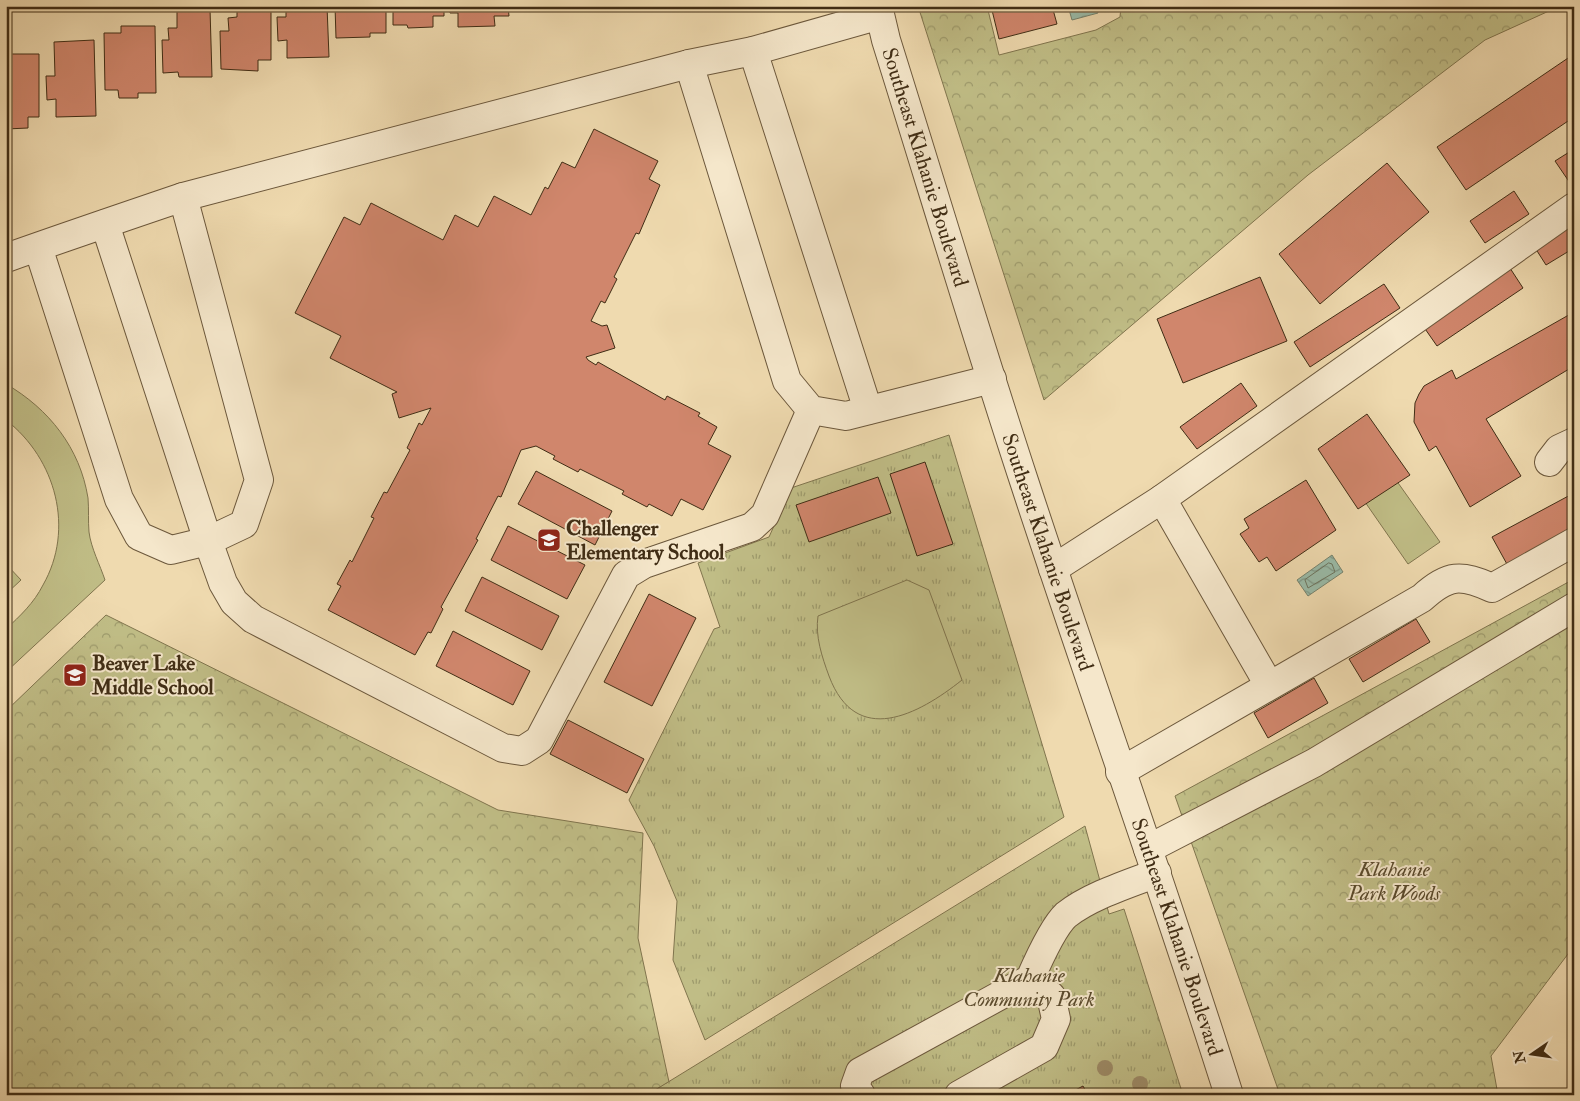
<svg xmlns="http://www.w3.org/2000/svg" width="1580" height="1101" viewBox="0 0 1580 1101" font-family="'IM FELL Double Pica',serif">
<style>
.forest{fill:url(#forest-crowns);stroke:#80754e}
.park{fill:url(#park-tufts);stroke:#80754e}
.pitch{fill:#c0bd86;stroke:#80754e}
.water{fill:url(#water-waves);stroke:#76826d}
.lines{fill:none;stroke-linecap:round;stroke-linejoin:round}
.shore{stroke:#6d745e;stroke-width:1}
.building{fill:#d0866c;stroke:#402d15}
.minor-casing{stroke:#6c583c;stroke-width:30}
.minor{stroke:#f5e7cb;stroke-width:28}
.tree{fill:#9d8b67}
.labels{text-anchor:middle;stroke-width:4;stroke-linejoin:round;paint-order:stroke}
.street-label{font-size:21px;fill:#402d15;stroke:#f5e7cb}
.poi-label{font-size:21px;font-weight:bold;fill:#402d15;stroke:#f5e7cb;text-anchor:start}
.park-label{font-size:21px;font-style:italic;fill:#5a4a2c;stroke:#f5e7cb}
</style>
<defs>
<pattern id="forest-crowns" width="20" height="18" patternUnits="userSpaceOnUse" patternTransform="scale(1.25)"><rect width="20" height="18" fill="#c0bd86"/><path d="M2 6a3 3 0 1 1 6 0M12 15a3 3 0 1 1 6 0" fill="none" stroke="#9d9a6c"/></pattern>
<pattern id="park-tufts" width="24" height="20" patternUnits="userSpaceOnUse" patternTransform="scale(1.25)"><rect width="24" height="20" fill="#c0bd86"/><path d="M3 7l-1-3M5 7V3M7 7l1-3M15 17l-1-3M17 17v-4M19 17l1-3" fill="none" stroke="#9d9a6c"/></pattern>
<pattern id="water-waves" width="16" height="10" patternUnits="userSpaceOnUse" patternTransform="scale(1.25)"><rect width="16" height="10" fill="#9abba8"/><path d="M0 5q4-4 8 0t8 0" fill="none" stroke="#7f9888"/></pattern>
</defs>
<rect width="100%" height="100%" fill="#efdaaf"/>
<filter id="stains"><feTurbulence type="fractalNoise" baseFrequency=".004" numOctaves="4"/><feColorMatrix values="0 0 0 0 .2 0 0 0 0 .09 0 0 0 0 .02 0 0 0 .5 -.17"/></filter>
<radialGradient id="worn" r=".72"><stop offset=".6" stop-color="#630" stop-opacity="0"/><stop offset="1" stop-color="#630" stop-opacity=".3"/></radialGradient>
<g class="forest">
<path d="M918,6h69l12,49 97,-25 24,-13 1,-11h439l-75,34 -177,135 -264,225z"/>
<path d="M1574,579v371h-3l-80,106 7,39h-218l-105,-299z"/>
<path d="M106,615l392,195 145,23 -5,105 31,144 -22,13h-641v-384z"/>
</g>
<g class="park">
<path d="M949,435l115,382 -359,223 -32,-80 4,-59 -23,-55 -25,-46 85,-171 6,-2 -22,-64 71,-26 22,-49z"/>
<path d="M1085,826l24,88 15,-5 59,186h-536z"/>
</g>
<g class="pitch">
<path d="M6,384c43,25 74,64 82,114 1,12 0,23 1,34 2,16 11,33 16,48l-99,92v-43c14,-13 28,-26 37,-44 32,-56 13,-126 -37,-165z"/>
<path d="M1396,480l44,62 -32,22 -43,-62z"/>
<path d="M6,564l15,16 -15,14z"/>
<path d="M907,580l22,10 33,90c-44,35 -106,68 -133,-4 -7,-19 -14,-40 -11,-60z"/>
</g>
<g class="water">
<path d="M1068,6h28l2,7 -26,7z"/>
<path d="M1332,555l11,17 -35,24 -11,-16z"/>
</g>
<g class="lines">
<path class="shore" d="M1329,563l3,1 3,8 -27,16 -3,-8z"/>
</g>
<g class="building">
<path d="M237,6h34v54h-13v11l-37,-2 -1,-38h9l-1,-13 9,-1z"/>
<path d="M286,6h41l2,51 -42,1v-18l-9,1 -1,-24h9z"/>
<path d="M335,6h51v27h-16v4l-34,1z"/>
<path d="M393,6h51v10h-11v11l-25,1 -1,-3h-14z"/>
<path d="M450,6h58l1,10h-15l1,10 -37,1v-14h-8z"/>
<path d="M991,6h61l5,18 -58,15z"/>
<path d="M210,9l2,68h-33l-1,-5 -15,1 -1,-33h7l-1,-12h9v-18z"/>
<path d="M121,26h34l1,67h-18v5h-19l-1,-8h-13l-1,-57h17z"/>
<path d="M94,40l2,76 -40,1v-18l-9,1 -1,-24h9l-1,-34z"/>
<path d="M6,54h33v63h-11v11l-22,1z"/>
<path d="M1574,54v63l-108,73 -29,-43z"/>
<path d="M594,129l64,32 -9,18 11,6 -21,49 -3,-1 -22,44 3,2 -12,24 -4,-2 -10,20 11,5 5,-1 8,23 -29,9 2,3 8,5 2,-3 67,38 2,-4 33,17 -2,3 19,11 -9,17 23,12 -28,54 -22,-11 -9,17 -23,-12 -2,3 -25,-13 2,-3 -44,-22 -2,3 -25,-13 2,-3 -19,-10 -15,4 -20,47 -3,-1 -22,43 2,1 -37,67 2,2 -12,24 -3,-1 -13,23 -87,-45 13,-24 -4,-2 13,-24 2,2 22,-44 -3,-1 13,-25 3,1 23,-43 -3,-2 12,-25 3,2 9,-17 -32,10 -7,-24 5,-2 -67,-34 11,-22 -46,-23 49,-96 16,8 11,-22 72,37 12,-25 23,12 16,-31 37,19 14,-28 3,2 14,-27 13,6z"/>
<path d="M1574,149v32l-4,2 -15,-22z"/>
<path d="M1387,163l42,49 -109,92 -41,-50z"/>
<path d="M1514,191l15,23 -44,29 -15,-22z"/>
<path d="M1574,217v31l-28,17 -14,-22z"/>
<path d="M1508,265l15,23 -86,58 -16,-23z"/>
<path d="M1260,277l27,64 -104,42 -26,-64z"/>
<path d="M1384,284l16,24 -90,59 -16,-25z"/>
<path d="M1574,312v54l-88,53 35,57 -51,31 -34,-61 -7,5 -15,-29 1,-19 4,-9 5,-8 28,-16 4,9z"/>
<path d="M1241,383l16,23 -60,43 -17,-22z"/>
<path d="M1367,414l43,61 -52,34 -40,-60z"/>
<path d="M925,462l28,82 -36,12 -27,-82z"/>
<path d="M536,471l76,40 -17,34 -77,-41z"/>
<path d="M878,477l13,36 -82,29 -13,-37z"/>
<path d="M1306,480l30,50 -60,41 -9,-14 -8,5 -19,-28 9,-6 -5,-9z"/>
<path d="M1574,493v38l-66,35 -16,-29z"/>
<path d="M508,526l77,39 -18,34 -76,-39z"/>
<path d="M482,577l77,39 -17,34 -77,-39z"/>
<path d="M649,594l47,24 -44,88 -48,-24z"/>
<path d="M1416,619l14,23 -67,40 -14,-23z"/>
<path d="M453,631l77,40 -17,34 -77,-39z"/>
<path d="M1314,678l14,25 -60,35 -14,-25z"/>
<path d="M568,720l76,39 -17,34 -77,-39z"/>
<path d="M1083,1086l5,9h-22z"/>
</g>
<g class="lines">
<g class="minor-casing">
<g id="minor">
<path id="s1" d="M878,6l8,34c46,147 90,295 138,441 67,205 140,408 205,614"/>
<path d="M753,51l115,359"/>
<path d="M689,64l98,317 24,29 35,6 146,-37"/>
<path d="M183,197l506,-133 64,-13 127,-36"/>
<path d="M105,224l103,317 15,42 11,19 19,17 250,129 19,3 17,-11 87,-165 18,-11 108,-37 13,-12 46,-105"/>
<path d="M6,258c59,-21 118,-41 177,-61l76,283 -15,44 -36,17 -37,9 -32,-14 -20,-37 -81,-252"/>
<path d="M1549,462l10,-13 15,-7"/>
<path d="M1053,569l109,-70"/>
<path d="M1269,685l-107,-186 412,-292"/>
<path d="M1120,772l302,-174c26,-24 39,-24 70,-10l82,-46"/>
<path d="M1148,849l166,-86 260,-156"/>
<path d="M861,1095l-6,-9 5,-14 170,-93c7,-16 24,-53 36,-64 24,-19 62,-31 91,-42"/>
<path d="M959,1095l85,-48 12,-28 -5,-23 -21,-17"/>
</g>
</g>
<use href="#minor" class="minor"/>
</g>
<g class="tree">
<circle cx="1105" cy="1068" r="8"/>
<circle cx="1140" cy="1084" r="8"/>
</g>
<defs>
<g id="school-square" transform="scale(1.25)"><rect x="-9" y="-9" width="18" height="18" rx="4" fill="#8f2418" stroke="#f5e7cb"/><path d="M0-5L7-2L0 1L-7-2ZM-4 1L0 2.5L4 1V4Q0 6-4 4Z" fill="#fff"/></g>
</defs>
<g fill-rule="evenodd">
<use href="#school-square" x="549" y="540"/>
<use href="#school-square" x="75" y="675"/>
</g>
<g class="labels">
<g class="street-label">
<text dy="7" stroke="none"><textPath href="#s1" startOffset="168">Southeast Klahanie Boulevard</textPath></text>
<text dy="7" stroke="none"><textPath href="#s1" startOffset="572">Southeast Klahanie Boulevard</textPath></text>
<text dy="7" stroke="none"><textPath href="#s1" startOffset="978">Southeast Klahanie Boulevard</textPath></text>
</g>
<g class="poi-label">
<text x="566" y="535">Challenger<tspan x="566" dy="24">Elementary School</tspan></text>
<text x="92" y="670">Beaver Lake<tspan x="92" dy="24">Middle School</tspan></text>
</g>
<g class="park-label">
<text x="1394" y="876">Klahanie<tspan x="1394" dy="24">Park Woods</tspan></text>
<text x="1029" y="982">Klahanie<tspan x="1029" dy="24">Community Park</tspan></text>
</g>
</g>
<rect width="1580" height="1101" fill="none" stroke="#efdaaf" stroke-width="25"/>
<rect x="8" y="8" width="1565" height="1086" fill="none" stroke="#402d15" stroke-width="2.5"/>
<rect x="12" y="12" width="1555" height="1076" fill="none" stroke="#402d15"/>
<g transform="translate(1532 1054) rotate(257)" stroke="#f5e7cb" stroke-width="4" paint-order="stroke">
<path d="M0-4L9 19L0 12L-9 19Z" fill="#402d15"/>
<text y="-8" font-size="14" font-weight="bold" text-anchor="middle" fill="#402d15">N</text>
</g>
<rect width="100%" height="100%" filter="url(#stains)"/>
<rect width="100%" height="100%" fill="url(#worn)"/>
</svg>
